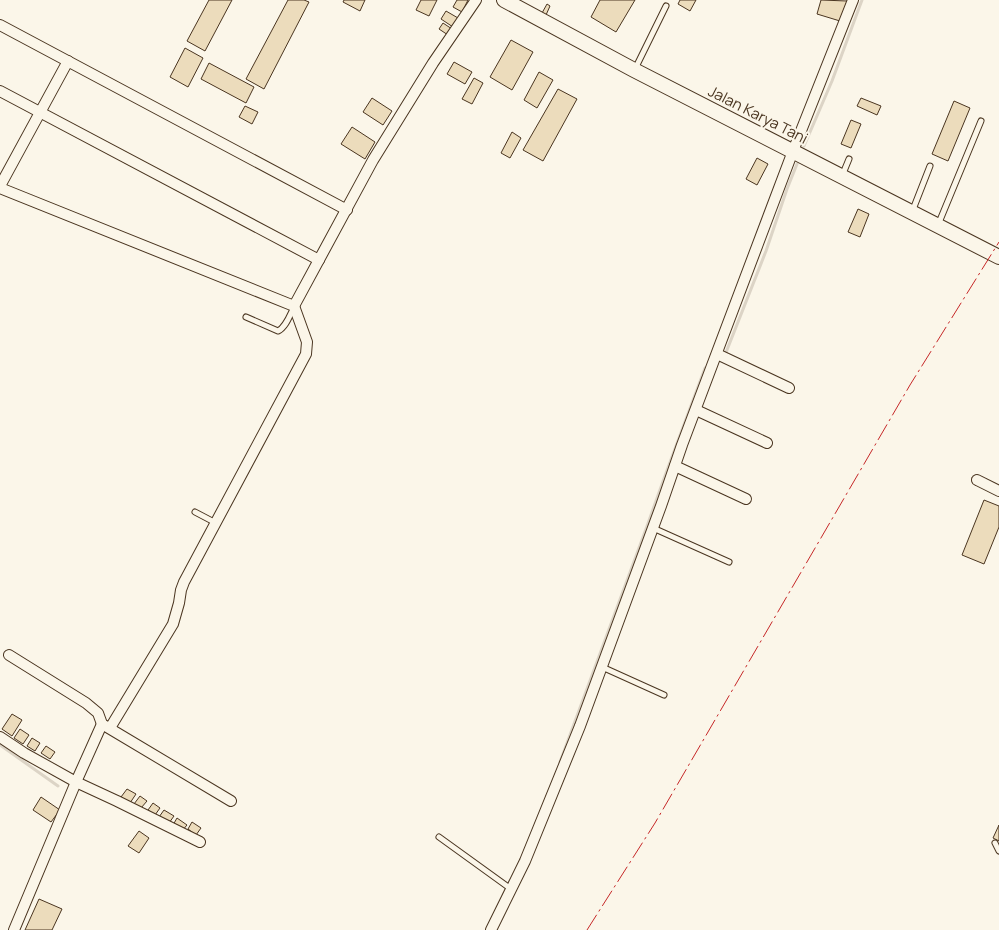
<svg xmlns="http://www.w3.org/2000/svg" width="999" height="930" viewBox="0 0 999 930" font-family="Manrope,sans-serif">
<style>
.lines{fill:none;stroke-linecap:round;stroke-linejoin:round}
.stream{stroke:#dcd4c6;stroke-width:3}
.building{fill:#ecdcbc;stroke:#4a3520}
.lane-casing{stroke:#4a3520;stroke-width:7}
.street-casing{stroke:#4a3520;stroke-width:12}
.secondary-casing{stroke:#4a3520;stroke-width:16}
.lane{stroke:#fbf6e9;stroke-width:5}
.street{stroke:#fbf6e9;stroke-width:10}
.secondary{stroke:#fbf6e9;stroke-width:14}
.power{stroke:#c62828;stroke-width:1;stroke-dasharray:18 4 2.5 4;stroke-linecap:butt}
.labels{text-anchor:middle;stroke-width:4;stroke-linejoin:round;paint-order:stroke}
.street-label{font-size:15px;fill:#4a3520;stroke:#fbf6e9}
</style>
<rect width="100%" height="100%" fill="#fbf6e9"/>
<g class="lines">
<g class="stream">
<path d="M804,146l28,-65 30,-81"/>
<path d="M725,355l41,-104 21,-62 10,-25"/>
<path d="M0,745l58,41"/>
<path d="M560,762l86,-233 20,-56 39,-105"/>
</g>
</g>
<g class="building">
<path d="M209,0h23l-27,51 -18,-10z"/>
<path d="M288,0h16l5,2 -45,87 -18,-10z"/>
<path d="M344,0h21l-5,11 -17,-9z"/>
<path d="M421,0h16l-8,16 -13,-6z"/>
<path d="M457,0h11l-6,12 -9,-5z"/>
<path d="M600,0h35l-19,32 -25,-15z"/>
<path d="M680,0h16l-6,11 -12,-7z"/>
<path d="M821,0l26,1 -7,20 -23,-7z"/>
<path d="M547,4l3,2 -4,9 -4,-2z"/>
<path d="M446,11l12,7 -5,9 -12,-8z"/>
<path d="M443,23l9,6 -4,6 -9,-6z"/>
<path d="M511,40l22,12 -21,38 -22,-13z"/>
<path d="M185,48l18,10 -15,29 -18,-10z"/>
<path d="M454,62l18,10 -7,12 -18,-10z"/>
<path d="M209,63l45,24 -8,16 -45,-24z"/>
<path d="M539,72l14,8 -16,28 -13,-8z"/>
<path d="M474,78l9,5 -11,21 -10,-5z"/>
<path d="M558,89l19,10 -34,62 -20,-11z"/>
<path d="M372,98l20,13 -9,14 -20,-13z"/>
<path d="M861,98l20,8 -4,9 -20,-9z"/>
<path d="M954,101l16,7 -22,53 -16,-7z"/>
<path d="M245,106l13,6 -6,12 -13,-7z"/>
<path d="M851,120l10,4 -10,24 -10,-4z"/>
<path d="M352,127l23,15 -10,17 -24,-15z"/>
<path d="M512,132l9,6 -11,20 -9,-5z"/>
<path d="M757,158l11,6 -11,21 -11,-6z"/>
<path d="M858,209l11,5 -9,23 -12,-5z"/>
<path d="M984,500l15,6v21l-15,37 -22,-9z"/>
<path d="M12,714l10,6 -10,16 -10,-7z"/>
<path d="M20,729l9,6 -6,9 -9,-6z"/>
<path d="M32,738l8,5 -5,8 -8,-5z"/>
<path d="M46,746l9,6 -5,7 -9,-6z"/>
<path d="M127,789l9,5 -6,9 -9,-6z"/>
<path d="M140,796l7,5 -6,7 -7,-4z"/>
<path d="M41,797l19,13 -9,12 -18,-12z"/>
<path d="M153,803l7,5 -5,7 -7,-5z"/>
<path d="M164,810l10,6 -5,7 -10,-6z"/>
<path d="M177,818l10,7 -5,6 -9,-6z"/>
<path d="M192,822l9,6 -5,7 -8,-6z"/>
<path d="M999,825v16l-6,-3z"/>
<path d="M139,831l10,7 -10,15 -11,-7z"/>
<path d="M39,899l23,10 -10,21h-27z"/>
</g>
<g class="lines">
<g class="lane-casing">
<g id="lane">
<path d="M635,69l31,-63"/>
<path d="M842,176l7,-17"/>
<path d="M912,212l18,-46"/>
<path d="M938,225l43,-104"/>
<path d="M246,317l32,14c8,-4 12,-16 16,-24"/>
<path d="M195,512l21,11"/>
<path d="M653,528l76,34"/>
<path d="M602,667l62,28"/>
<path d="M439,837l72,52"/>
<path d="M995,843l4,8"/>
</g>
</g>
<g class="street-casing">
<g id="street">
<path d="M0,25l347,185"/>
<path d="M0,91l319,169"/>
<path d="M0,186l68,-125"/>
<path d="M0,188l294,118 13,36 -1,12 -122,228 -3,8 -2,13 -6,21 -63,104"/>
<path d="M294,306l79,-146 60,-97 43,-63"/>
<path d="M717,354l72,34"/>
<path d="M696,410l71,33"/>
<path d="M675,466l71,33"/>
<path d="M977,480l22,11"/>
<path d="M9,655l77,48 12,10 4,11 129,77"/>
<path d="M0,737l24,16 52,29 41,19 83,41"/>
<path d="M14,930l62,-148 26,-58"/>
<path d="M491,930l34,-69 55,-135 81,-220 21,-61 111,-294 60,-151"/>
</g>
</g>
<g class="secondary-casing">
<path id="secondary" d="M504,0l130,70 365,187"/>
</g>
<use href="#lane" class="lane"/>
<use href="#street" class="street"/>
<use href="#secondary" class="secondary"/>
<path class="power" d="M587,930l68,-107 255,-438 89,-143"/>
</g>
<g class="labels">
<g class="street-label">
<text transform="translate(758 115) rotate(27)" y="5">Jalan Karya Tani</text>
</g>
</g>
</svg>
